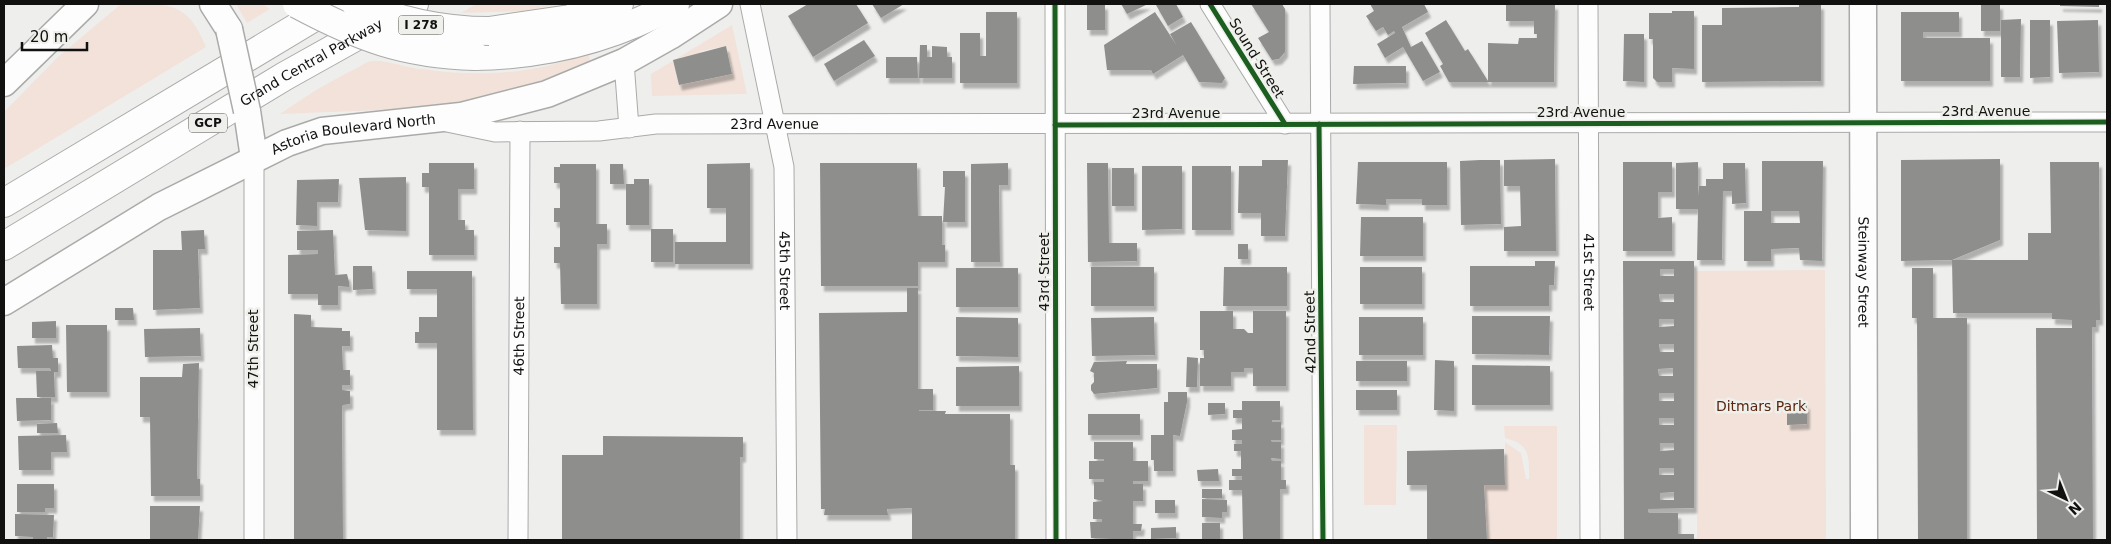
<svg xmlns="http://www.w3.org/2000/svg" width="2111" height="544" viewBox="0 0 2111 544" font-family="'DejaVu Sans',sans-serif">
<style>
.green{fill:#f2e2da;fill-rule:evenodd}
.building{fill:#8e8f8d;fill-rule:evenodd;filter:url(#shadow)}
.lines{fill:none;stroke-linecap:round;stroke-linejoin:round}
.street-casing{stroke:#aaaba9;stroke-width:21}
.secondary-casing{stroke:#aaaba9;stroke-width:29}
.highway-casing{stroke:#aaaba9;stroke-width:30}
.street{stroke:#fcfdfc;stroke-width:19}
.secondary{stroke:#fcfdfc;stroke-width:26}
.highway{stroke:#fcfdfc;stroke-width:28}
.secondary-bridge-casing{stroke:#aaaba9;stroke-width:29;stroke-linecap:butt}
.highway-bridge-casing{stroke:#aaaba9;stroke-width:30;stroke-linecap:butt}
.secondary-bridge{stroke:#fcfdfc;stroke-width:26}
.highway-bridge{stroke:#fcfdfc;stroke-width:28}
.cycleway-casing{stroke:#eff0ec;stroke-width:8}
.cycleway{stroke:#1b5e20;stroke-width:5}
.labels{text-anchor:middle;stroke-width:5;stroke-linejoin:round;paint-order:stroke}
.shield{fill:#eff0ec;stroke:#545452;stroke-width:1}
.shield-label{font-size:12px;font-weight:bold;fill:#111110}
.street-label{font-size:14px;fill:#111110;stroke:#eff0ec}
.park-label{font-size:14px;fill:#5a250f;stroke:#eff0ec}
</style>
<defs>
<filter id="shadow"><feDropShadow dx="3" dy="5.5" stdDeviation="1" flood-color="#0004"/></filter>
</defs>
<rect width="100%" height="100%" fill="#eeefed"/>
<g class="green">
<path d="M121,4c48,0 66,-4 85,43l-202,122v-57l54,-55z"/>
<path d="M236,4h27l7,5 -23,14z"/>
<path d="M476,4h84l-36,7 -63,2z"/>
<path d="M732,25l15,69 -95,2 -1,-22zM726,46l6,28 -53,11 -5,-24 27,-6v-4z"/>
<path d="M588,53l3,9 -60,24 -77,17 -73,7 -101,4c24,-17 48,-32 75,-45 5,-2 12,-8 17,-8 12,-2 35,7 49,8 58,8 112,6 167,-16z"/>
<path d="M1825,270l1,270h-129l-1,-269z"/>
<path d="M1364,425h33l-1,80h-32z"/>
<path d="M1504,426h53v114h-70l-3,-55h21v-43l16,11 5,26h3c0,-23 1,-35 -24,-41z"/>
</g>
<g class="building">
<path d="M808,4h48l12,19 -55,34 -25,-41z"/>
<path d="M872,4h32l-23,14z"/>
<rect x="1087" y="4" width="18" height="26"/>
<path d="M1121,4h27l-21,10z"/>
<path d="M1158,4h18l7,13 -15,9 -12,-21z"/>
<path d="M1251,4h31l3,5v43l-6,7 -7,1 -14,-22 11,-6z"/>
<path d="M1370,4h54l4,8 -26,15 9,20 11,-6 18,31 -17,9 -20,-34 -18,11 -8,-14 18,-11 -1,-2 -6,4 -5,-8 -7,4 -10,-15 8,-5z"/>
<path d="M1506,4h49l-1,78h-105l-9,-16 3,-2 -18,-31 21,-13 19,31 3,-2 20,32v-38l30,1 1,-6h18v-4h-3v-13h-28z"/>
<path d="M1799,4h22v77l-119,1v-57h20v-17l77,-1z"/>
<rect x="1981" y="4" width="19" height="27"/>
<path d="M2060,4h39v3l-39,-1z"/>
<path d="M1672,11h22v58l-22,-1v14h-15l-4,-4v-39h-4v-26h23z"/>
<path d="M986,12h31v71h-57v-50h20v23h6z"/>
<path d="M1155,12l22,34 -7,-12 21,-12 34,56 -3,5 -23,-1 -16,-27 -30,19 -2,-4h-44l-3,-25z"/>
<path d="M1901,12h58v20h-36v6h67v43h-89z"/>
<path d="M2021,19l-1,58h-19v-57z"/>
<path d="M2030,20h20v57l-20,1z"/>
<path d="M2098,20l1,52 -40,1 -2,-52z"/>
<path d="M1624,34h20v48l-21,-1z"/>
<path d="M864,40l11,16 -41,25 -10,-17z"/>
<path d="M920,45h7v12h5v-11l15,1v10h5v21h-33z"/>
<path d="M726,46l6,28 -53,11 -6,-25z"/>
<path d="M886,57h31l1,21h-32z"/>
<path d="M1354,66h52v17l-53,1z"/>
<path d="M1555,159l1,92h-52v-24l17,-1 -1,-40h-16v-26z"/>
<path d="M2000,159v81l-48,20 -51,1v-101z"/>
<path d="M1262,160h26l-3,76h-24v-23h-23l1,-47h23z"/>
<path d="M1480,160h20l1,64 -40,1 -1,-64z"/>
<path d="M1762,161h61l-1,100 -22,-1 -1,-12 -28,1v12h-27v-50h18zM1771,211h28l1,12h-29z"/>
<path d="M1358,162h89v43h-25v-6h-36v6l-30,-1z"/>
<path d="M1623,162h49v30h-14v26l14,-1v34h-49z"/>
<path d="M1698,162v34l1,-10h7v-7h17v-16h22l1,40 -14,1v-13h-9l-1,69h-25l1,-51h-22v-46z"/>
<path d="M2050,162h49l1,158h-4v7h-4l1,213h-56l-1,-212h36v-8l-20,-1v-6h-99l-1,-53h76v-27h23z"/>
<path d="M429,163h45v26h-16v31h7v10h9v25h-45v-68h-7v-14h7z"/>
<path d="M750,163v101h-75v-22h51v-34h-19v-44z"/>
<path d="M820,163h97l1,53h24v29h3v17h-27v24h-97z"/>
<path d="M1008,163v22h-9l1,77h-29v-98z"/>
<path d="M1087,163h21l1,80h28v18l-49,1z"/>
<path d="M560,164h36v60h11v20h-10v60h-36l-1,-41h-6v-16h6v-25h-6v-14h6v-25h-6v-16h6z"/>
<path d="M610,164h13l1,20h-14z"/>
<path d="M1142,166h40v63l-40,1z"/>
<rect x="1192" y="166" width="39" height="64"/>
<rect x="1112" y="168" width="22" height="38"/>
<path d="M943,171h22v51h-22l2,-35h-2z"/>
<path d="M406,177v54l-41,-1 -6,-52z"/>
<path d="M339,179l-1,23h-21v24l-21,-1 1,-45z"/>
<path d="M634,179h15v46h-23v-41h8z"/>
<path d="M1361,217h62v39h-63z"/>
<rect x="651" y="229" width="22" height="33"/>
<path d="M204,230l1,19h-7l2,59 -47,2v-60h29l-1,-19z"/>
<path d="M333,230l2,45 12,-1 2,8v5l-11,-1v19h-20v-11h-30v-39l30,-1v-4h-21v-19z"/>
<rect x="1238" y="244" width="10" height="15"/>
<path d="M1535,261h20l-1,24h-5v21h-79v-40h65z"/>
<path d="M1623,261h71v247l-46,1v2l1,2h29v21h16v6h-70zM1660,269h14v7h-14zM1659,294h15v8h-14zM1659,319h15v7l-15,1zM1659,344h15v8h-14zM1673,368v8h-14l-1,-7zM1659,393h15v8h-15zM1659,418h15v7h-15zM1660,443h14v7l-14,1zM1659,468h15v7h-15zM1674,492v8h-14v-7z"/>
<path d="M353,266h19l1,23 -20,1z"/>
<rect x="1091" y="267" width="63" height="39"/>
<path d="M1224,267h63v39h-64z"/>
<rect x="1360" y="267" width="62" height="37"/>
<rect x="956" y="268" width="62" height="39"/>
<path d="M1912,268h21v50h34v222h-49l-1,-222h-5z"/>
<path d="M407,271h65l1,159h-36v-87h-22v-11h4v-15h18v-28h-30z"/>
<path d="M907,288h11v101h15v21h-14v1h27l-1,3h65v51h5v75h-103v-32l-25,1 1,6h-64l1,-6h-4l-2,-196 88,-1z"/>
<path d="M115,308h18l1,12h-19z"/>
<path d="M1200,311h33v18h11l4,4h5v-22h33v75h-33v-18h-9v4h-13v14h-31v-28h4v-8h-4z"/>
<path d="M294,314l17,1v12l31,1v3h8v15h-8l1,24h7v15h-8v5l8,1v13l-7,1 -1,2 1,133h-49z"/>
<path d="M1472,316h78l-1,39 -77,-1z"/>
<path d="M956,317l62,1v39l-62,-1z"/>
<path d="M1154,317l1,38 -63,1 -1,-38z"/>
<rect x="1359" y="317" width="64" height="38"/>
<path d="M56,321v17h-24v-16z"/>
<path d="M66,325h41v67h-40z"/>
<path d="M200,328l1,28 -56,1 -1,-28z"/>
<path d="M52,345l1,13h5v14h-4l1,25h-18l-1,-26h15l-1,-3h-32l-1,-22z"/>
<path d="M1187,357l11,1 -1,29h-11z"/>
<path d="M1435,360l19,1v50l-20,-1z"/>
<path d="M1127,361l-1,3h31v24l-63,6 -3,-4v-5l3,-3v-9l-4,-2 4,-9z"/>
<rect x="1356" y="361" width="51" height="20"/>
<path d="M199,363l-2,114v2h3v17h-49l-1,-79h-10v-40h42l1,-13z"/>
<path d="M1472,365l78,1v39h-78z"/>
<path d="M1019,366v40h-63v-39z"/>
<rect x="1356" y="390" width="41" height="20"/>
<path d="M1168,392h19v10l-7,34 -7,-1v36h-19v-11h-3v-25h13v-33h4z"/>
<path d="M16,398h35v22l-34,1z"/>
<path d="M1242,401h38v19h-8v2h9v18h-10l1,2h9v17l-10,-1 1,3h9v19h5v9h-6v51h-37l-1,-50h-13v-10h13v-4h-10v-7h9v-18h-7v-7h8v-4h-10v-10l10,-1v-11h-9v-8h9z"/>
<path d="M1208,403h17v11l-17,1z"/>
<path d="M1787,404h20v20l-20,1z"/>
<rect x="1088" y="414" width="52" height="21"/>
<path d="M57,423l1,10h-21v-9z"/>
<path d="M66,435l1,17h-16v18h-32l-1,-34z"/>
<path d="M603,436l140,1v20h-3v83h-178v-85h41z"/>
<path d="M1094,442h39v19h15v20h-15v3h10v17h-10v23h9l-1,7h-8v9l-42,-2 -1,-16h12v-3h-9v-17l10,-1 -9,-2v-17h10v-3h-15v-18h15v-2h-10z"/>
<path d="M1504,449l1,36h-21l3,55h-60v-55h-20v-34z"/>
<path d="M1218,469l1,12h-21l-1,-11z"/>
<path d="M17,484h37v24h-9v4h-28z"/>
<rect x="1202" y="489" width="20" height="9"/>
<path d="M1202,499l25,1v12h-5v6l-20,-1z"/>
<rect x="1155" y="500" width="20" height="13"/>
<path d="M150,506h50l-2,34h-48z"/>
<path d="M15,514l39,1 -1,22h-6v3h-14v-3l-18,-1z"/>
<rect x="1202" y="523" width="18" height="17"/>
<path d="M1176,527v11l-25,1v-11z"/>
</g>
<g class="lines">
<g class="street-casing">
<g id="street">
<path id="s1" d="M750,4l34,163 3,373"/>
<path d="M1055,4l1,536"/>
<path d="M1210,4l75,120"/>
<path d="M1320,4l3,536"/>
<path id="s2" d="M1588,4l2,536"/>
<path d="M624,62l5,66"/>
<path id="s3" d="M447,122l48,10 104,-1 57,-7 1451,-2"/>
<path d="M254,540v-382"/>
<path id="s4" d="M518,540l2,-409"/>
</g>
</g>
<g class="secondary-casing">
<g id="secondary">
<path d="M213,4l16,25"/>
<path id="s5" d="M1863,4l1,536"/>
<path d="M4,83l81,-79"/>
<path d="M247,111l7,47"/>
<path id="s6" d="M4,302l155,-95 128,-64 35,-12 139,-15 86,-22 77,-32 46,-26 49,-32"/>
</g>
</g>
<g class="highway-casing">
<g id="highway">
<path d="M489,31l81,-12 49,-15"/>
<path d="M475,56c70,-1 138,-18 200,-52"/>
<path d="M4,203l332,-199"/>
<path id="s7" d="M4,246l281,-170 129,-72"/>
</g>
</g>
<use href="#street" class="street"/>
<use href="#secondary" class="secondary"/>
<use href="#highway" class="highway"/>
<g class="secondary-bridge-casing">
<path id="secondary-bridge" d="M229,29l18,82"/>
</g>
<g class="highway-bridge-casing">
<g id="highway-bridge">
<path d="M297,4c62,33 106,50 178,52"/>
<path d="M356,4c44,17 85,27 133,27"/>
</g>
</g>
<use href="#secondary-bridge" class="secondary-bridge"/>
<use href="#highway-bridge" class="highway-bridge"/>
<g class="cycleway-casing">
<g id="cycleway">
<path d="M1055,4l1,536"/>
<path d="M1210,4l75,120"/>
<path d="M1319,124l4,416"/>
<path d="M1055,125l1052,-3"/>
</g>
</g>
<use href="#cycleway" class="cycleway"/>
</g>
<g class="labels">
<g class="shield">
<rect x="398.5" y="15.5" width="45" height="19" rx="4"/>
<rect x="189" y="113.5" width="38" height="19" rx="4"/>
</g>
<g class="shield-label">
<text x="421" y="29">I 278</text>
<text x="208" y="127">GCP</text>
</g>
<g class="street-label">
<text transform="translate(1257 58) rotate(58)" y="5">Sound Street</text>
<text dy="5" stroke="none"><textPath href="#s7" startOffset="358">Grand Central Parkway</textPath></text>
<text x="1986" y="116">23rd Avenue</text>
<text x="1581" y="117">23rd Avenue</text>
<text x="1176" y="118">23rd Avenue</text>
<text dy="5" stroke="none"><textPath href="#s3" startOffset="329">23rd Avenue</textPath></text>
<text dy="5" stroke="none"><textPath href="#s6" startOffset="392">Astoria Boulevard North</textPath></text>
<text dy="5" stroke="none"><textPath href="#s1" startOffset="270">45th Street</textPath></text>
<text transform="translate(1044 272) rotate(-90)" y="5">43rd Street</text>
<text dy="5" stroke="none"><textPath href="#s2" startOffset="268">41st Street</textPath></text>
<text dy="5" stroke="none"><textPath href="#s5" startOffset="268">Steinway Street</textPath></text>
<text transform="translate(1310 332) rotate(-91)" y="5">42nd Street</text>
<text dy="5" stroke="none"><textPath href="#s4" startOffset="204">46th Street</textPath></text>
<text transform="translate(253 349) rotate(-90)" y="5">47th Street</text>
</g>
<g class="park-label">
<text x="1761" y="411">Ditmars Park</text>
</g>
</g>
<rect width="2111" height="544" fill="none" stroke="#111110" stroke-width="10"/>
<g transform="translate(2066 499) rotate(137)" stroke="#eff0ec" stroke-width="4" paint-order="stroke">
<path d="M0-4L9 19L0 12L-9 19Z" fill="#111110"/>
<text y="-8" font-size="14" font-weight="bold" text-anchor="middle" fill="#111110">N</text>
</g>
<path d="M22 42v8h65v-8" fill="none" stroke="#111110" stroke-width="2.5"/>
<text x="30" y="42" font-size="15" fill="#111110" stroke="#eff0ec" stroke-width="4" paint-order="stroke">20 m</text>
</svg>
